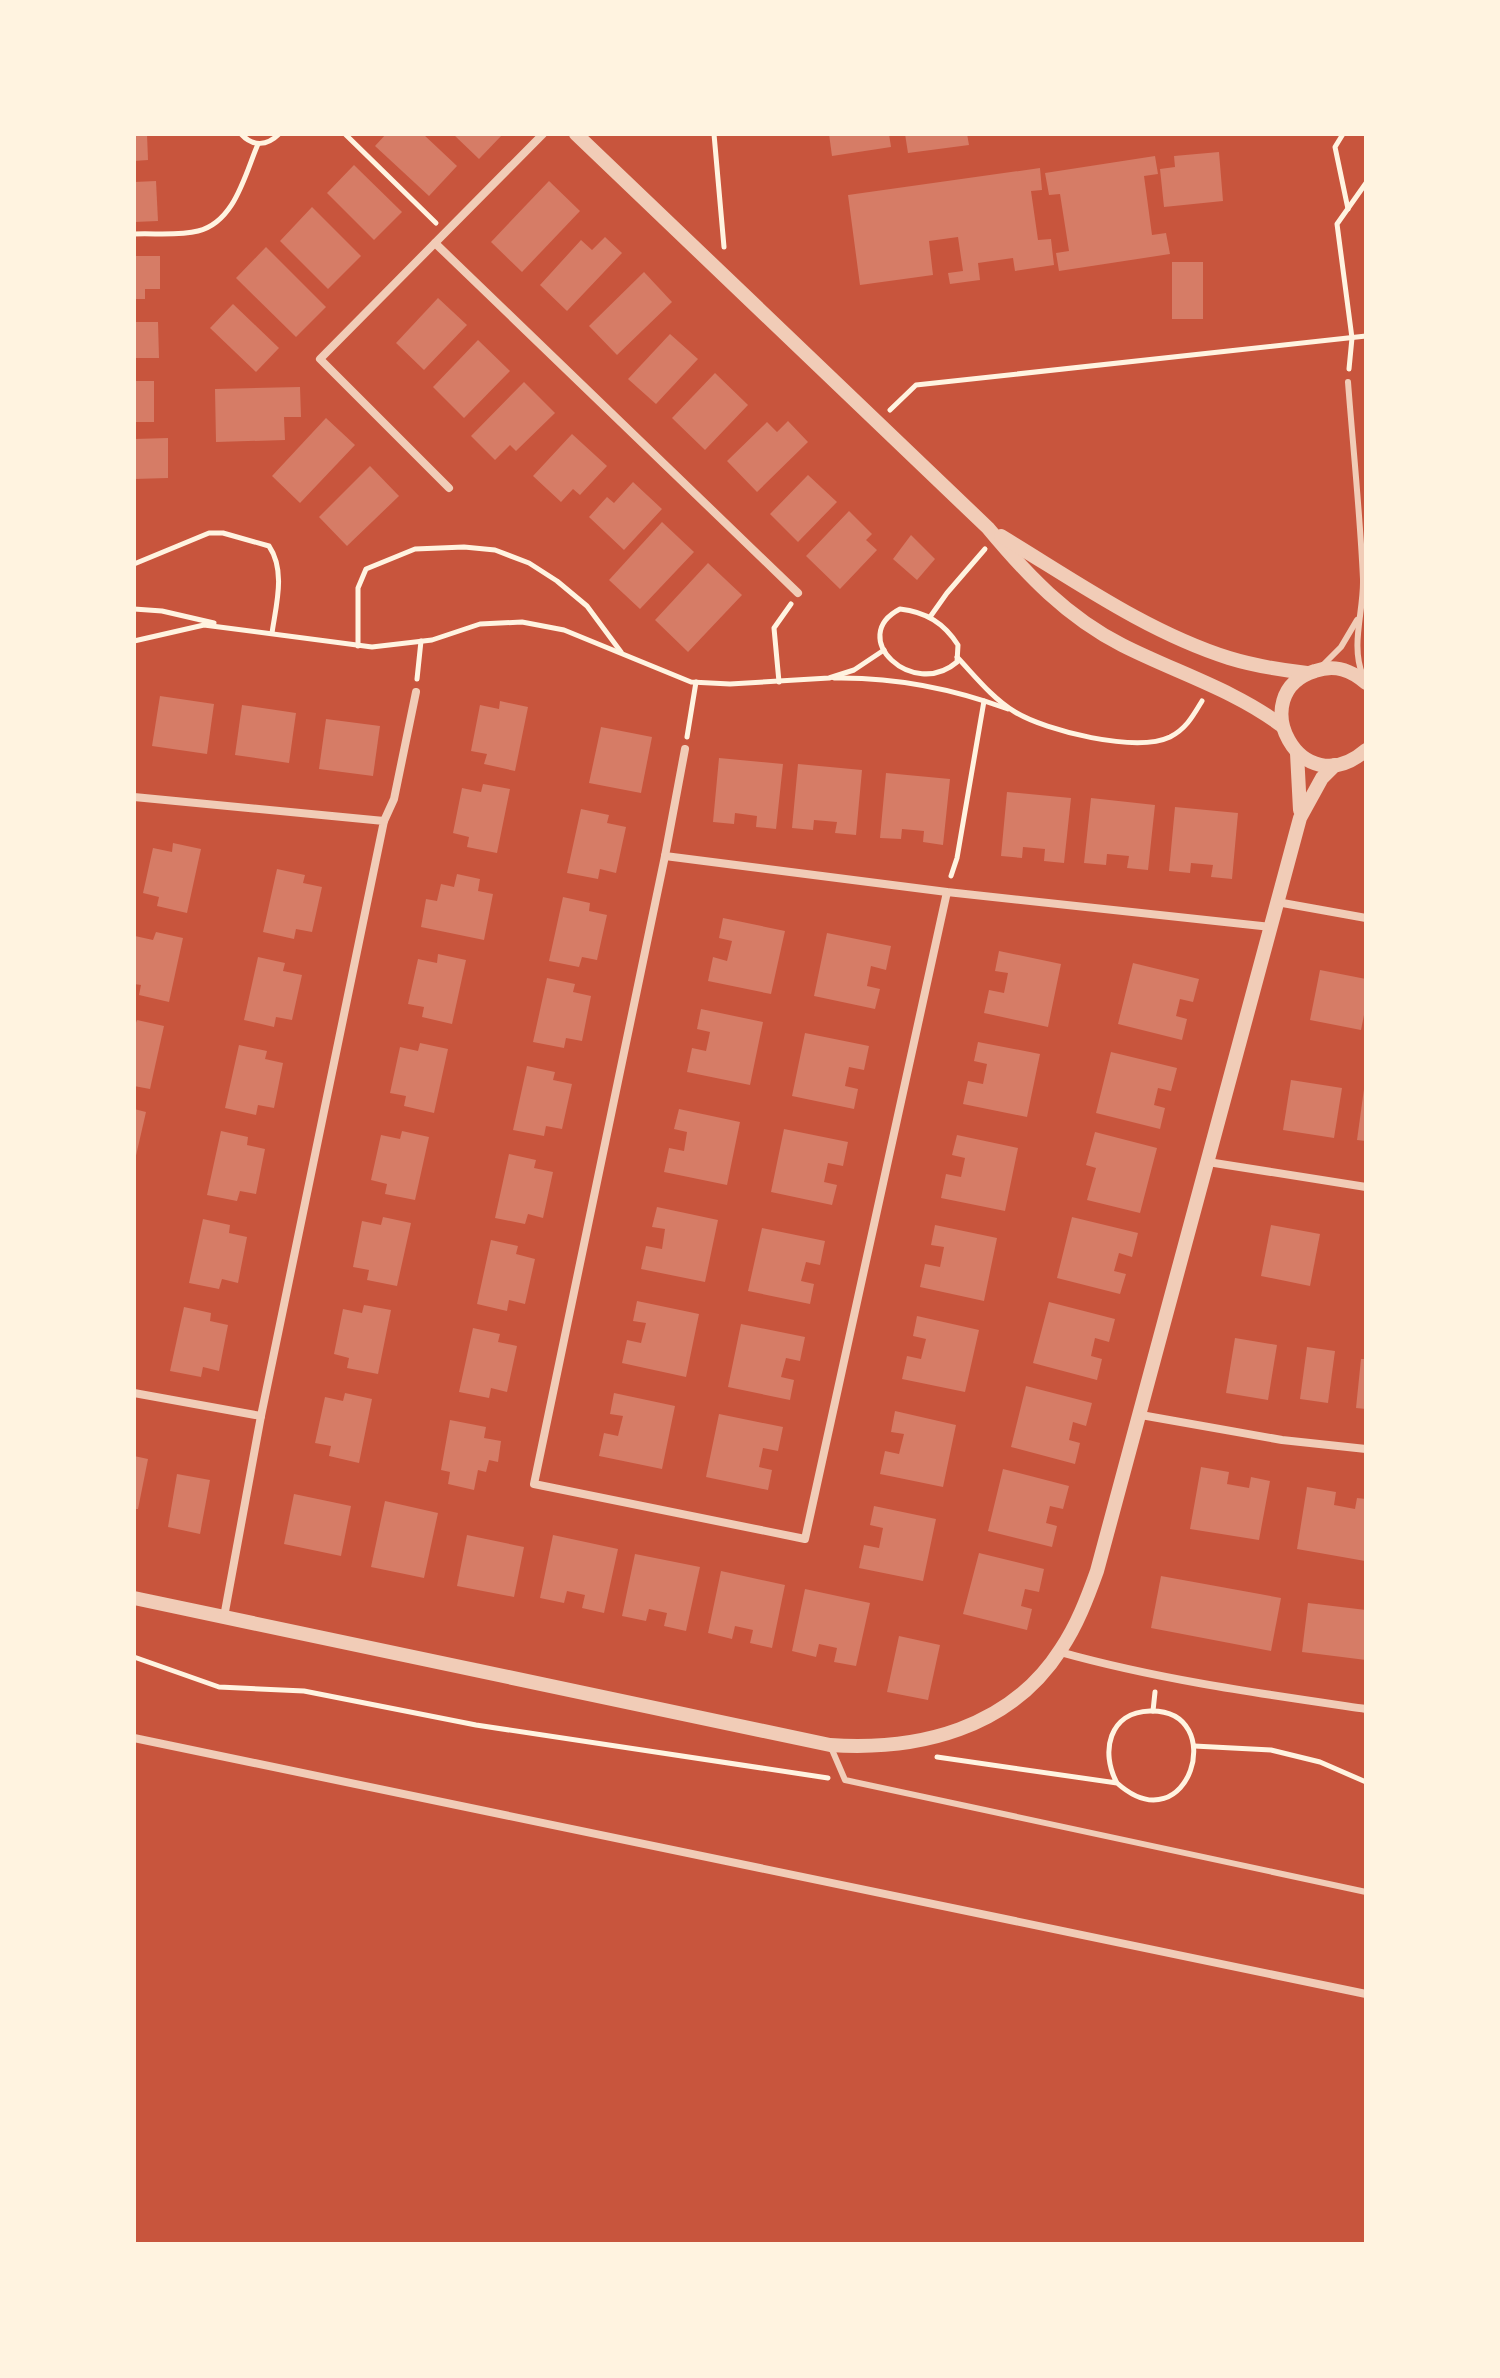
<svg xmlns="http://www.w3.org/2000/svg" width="1500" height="2378" viewBox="0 0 1500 2378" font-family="Karla,sans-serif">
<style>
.building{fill:#d67c66}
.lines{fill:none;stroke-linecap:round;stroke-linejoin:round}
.path{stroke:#fff3e0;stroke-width:5}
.service{stroke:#f1ccb7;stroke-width:6}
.minor{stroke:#f1ccb7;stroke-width:8}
.tertiary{stroke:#f1ccb7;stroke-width:14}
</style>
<rect width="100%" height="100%" fill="#c8553d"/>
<g class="building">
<path d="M134,134h13l1,26 -14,1z"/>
<path d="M386,134h37l34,32 -28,30 -54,-50z"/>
<path d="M453,134h50l-24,25z"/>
<path d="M829,134h60l2,13 -59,9z"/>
<path d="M905,134h62l2,11 -61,8z"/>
<path d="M1219,152l4,49 -59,6 -4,-38 15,-2 -1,-11z"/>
<path d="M1155,156l3,18 -14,2 8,59 14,-2 4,21 -111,17 -3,-18 13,-2 -9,-57 -11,1 -4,-22z"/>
<path d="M354,165l48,47 -28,28 -47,-47z"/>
<path d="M1040,168l2,22 -11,1 7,49 13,-1 3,26 -39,6 -2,-13 -35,5 2,17 -30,4 -2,-11 15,-2 -5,-34 -29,4 4,34 -73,10 -12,-90z"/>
<path d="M156,181l2,40 -24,1v-40z"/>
<path d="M549,181l31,30 -58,61 -31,-30z"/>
<path d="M312,207l49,49 -33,33 -48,-48z"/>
<path d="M605,237l17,16 -55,58 -27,-26 41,-45 11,10z"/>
<path d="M266,247l60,60 -30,30 -60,-59z"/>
<path d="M134,256h26v33h-15v10h-11z"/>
<rect x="1172" y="262" width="31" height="57"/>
<path d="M644,272l28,30 -55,53 -28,-29z"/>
<path d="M438,298l29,27 -43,45 -28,-27z"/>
<path d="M233,304l46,44 -23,24 -46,-44z"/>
<path d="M134,322h24l1,36h-25z"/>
<path d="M670,334l28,25 -42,45 -28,-25z"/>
<path d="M478,340l32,31 -46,47 -31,-31z"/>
<path d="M715,373l33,32 -43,45 -33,-32z"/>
<rect x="134" y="381" width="20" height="41"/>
<path d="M524,382l31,31 -39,38 -6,-6 -15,15 -24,-24z"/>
<path d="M300,387l1,30h-17l1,23 -69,2 -1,-53z"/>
<path d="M326,418l29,27 -55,58 -28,-27z"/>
<path d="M788,421l20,21 -51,50 -30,-31 40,-39 10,10z"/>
<path d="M572,434l35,32 -27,29 -7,-6 -12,13 -28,-26z"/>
<path d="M168,438v40l-34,1v-40z"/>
<path d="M370,466l29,30 -52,50 -28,-29z"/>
<path d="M808,475l29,27 -39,40 -28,-28z"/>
<path d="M633,482l29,27 -38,41 -35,-33 18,-20 7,6z"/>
<path d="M849,511l23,23 -6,6 11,10 -37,39 -34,-33z"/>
<path d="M662,522l32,30 -54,57 -31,-29z"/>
<path d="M911,535l24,24 -18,21 -24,-21z"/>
<path d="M708,563l34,32 -54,57 -33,-32z"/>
<path d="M160,696l54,8 -7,50 -55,-8z"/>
<path d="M500,701l28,6 -13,64 -31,-7 3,-10 -16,-3 9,-46 19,4z"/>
<path d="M242,705l54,8 -7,50 -54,-8z"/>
<path d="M326,719l54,7 -7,50 -54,-7z"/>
<path d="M601,727l51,10 -11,56 -52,-10z"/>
<path d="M719,758l64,6 -7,65 -20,-2 1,-11 -22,-3 -1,11 -21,-2z"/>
<path d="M798,764l64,6 -6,65 -21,-2 2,-11 -23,-2 -1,10 -21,-2z"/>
<path d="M886,773l64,6 -7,66 -20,-3 1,-11 -22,-2 -1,10 -21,-1z"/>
<path d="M483,784l27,5 -13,64 -30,-6 2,-10 -16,-4 9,-45 19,4z"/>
<path d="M1007,792l64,6 -7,65 -20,-2 1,-12 -22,-2 -1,11 -21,-2z"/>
<path d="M1091,798l64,7 -7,65 -21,-2 2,-12 -22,-2 -1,11 -22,-2z"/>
<path d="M1175,807l63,6 -6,66 -21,-2 2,-12 -22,-2 -1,10 -21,-2z"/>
<path d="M581,809l28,6 -2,8 19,4 -10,46 -16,-4 -2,10 -31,-6z"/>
<path d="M173,843l28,6 -14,64 -30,-7 2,-9 -16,-4 10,-45 19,4z"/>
<path d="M277,869l28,6 -2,8 19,4 -10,45 -16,-3 -2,10 -31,-7z"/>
<path d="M457,874l23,5 -2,12 15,3 -9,46 -63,-13 5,-28 11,2 4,-17 13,3z"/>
<path d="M563,897l27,6 -1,8 18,4 -10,45 -15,-3 -3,10 -30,-6z"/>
<path d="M723,918l62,13 -14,63 -63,-13 5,-24 14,4 5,-20 -13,-3z"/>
<path d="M156,932l27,6 -14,64 -30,-7 2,-10 -7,-1 1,-48 18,4z"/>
<path d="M827,933l64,13 -5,24 -15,-4 -4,20 13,3 -5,20 -61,-13z"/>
<path d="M999,951l62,13 -13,63 -64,-14 5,-23 15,3 4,-20 -13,-2z"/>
<path d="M438,954l28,6 -14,64 -30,-7 2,-10 -16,-3 10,-45 19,4z"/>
<path d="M258,957l27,6 -2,8 19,4 -10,45 -16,-3 -2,10 -30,-7z"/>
<path d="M1133,963l66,16 -6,23 -13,-3 -4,17 11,3 -5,21 -64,-16z"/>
<path d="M1320,970l46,9v26l-5,25 -51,-10z"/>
<path d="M547,978l28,6 -2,8 18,4 -9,45 -16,-3 -2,10 -31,-6z"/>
<path d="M701,1009l62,13 -13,63 -63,-13 5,-24 14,3 4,-19 -13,-3z"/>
<path d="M137,1020l27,6 -14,63 -16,-3v-58z"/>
<path d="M805,1033l64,13 -5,24 -15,-3 -4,19 13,3 -4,20 -62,-13z"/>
<path d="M978,1042l62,12 -13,63 -64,-13 5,-23 15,3 4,-20 -13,-3z"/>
<path d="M420,1043l28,6 -14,64 -30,-7 2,-10 -16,-3 10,-46 18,4z"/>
<path d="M239,1045l28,6 -2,8 18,4 -9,45 -16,-3 -2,10 -31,-7z"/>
<path d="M1111,1052l66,16 -6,23 -13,-3 -4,17 11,3 -5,21 -64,-16z"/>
<path d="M527,1066l28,6 -2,8 19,4 -10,45 -16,-3 -2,10 -31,-6z"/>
<path d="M1291,1080l51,8 -8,50 -51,-8z"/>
<path d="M1364,1089h2v52l-9,-1z"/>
<path d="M134,1109l12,3 -11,48h-1z"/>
<path d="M679,1109l61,13 -13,63 -63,-13 5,-24 15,3 3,-19 -13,-3z"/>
<path d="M784,1129l64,13 -5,24 -15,-3 -4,19 13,3 -5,20 -61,-13z"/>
<path d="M221,1131l27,6 -1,8 18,4 -9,45 -16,-3 -3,10 -30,-6z"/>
<path d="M402,1131l27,6 -14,63 -30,-6 2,-10 -16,-4 10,-45 19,4z"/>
<path d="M1095,1132l62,16 -17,65 -53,-13 9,-32 -10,-3z"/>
<path d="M957,1135l61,13 -13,63 -64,-13 5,-24 15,3 4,-19 -13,-3z"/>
<path d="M509,1154l27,6 -2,8 19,4 -10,46 -15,-4 -3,10 -30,-6z"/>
<path d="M657,1207l61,13 -13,62 -64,-13 5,-23 16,3 3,-20 -13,-2z"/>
<path d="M383,1217l28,6 -14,63 -30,-6 2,-10 -16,-3 9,-46 19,4z"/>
<path d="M1072,1217l66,16 -6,24 -13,-4 -5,18 12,3 -6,20 -63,-16z"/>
<path d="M203,1219l27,6 -1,8 18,4 -9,46 -16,-4 -3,10 -30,-6z"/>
<path d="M935,1225l62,13 -13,63 -64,-14 5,-23 15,3 4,-20 -13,-2z"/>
<path d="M1271,1225l49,9 -10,52 -49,-10z"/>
<path d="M762,1228l63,13 -5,24 -14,-3 -5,19 13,3 -4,20 -62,-13z"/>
<path d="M491,1240l27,6 -2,8 19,5 -10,45 -16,-4 -2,11 -30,-7z"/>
<path d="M637,1301l62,13 -13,63 -64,-14 5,-23 14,3 5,-20 -13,-2z"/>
<path d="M1049,1302l66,17 -6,23 -14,-4 -4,18 11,3 -5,21 -64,-17z"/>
<path d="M364,1305l27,5 -13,64 -31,-6 2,-10 -15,-4 9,-45 19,4z"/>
<path d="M184,1307l27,6 -1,8 18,4 -9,46 -16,-4 -2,10 -31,-6z"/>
<path d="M917,1316l62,14 -14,62 -63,-13 5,-23 14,3 5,-20 -13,-3z"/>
<path d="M741,1324l64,13 -5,24 -14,-3 -5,19 13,3 -4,20 -62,-13z"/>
<path d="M473,1328l27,6 -2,8 19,4 -10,46 -16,-4 -2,10 -30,-6z"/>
<path d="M1235,1338l42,7 -9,55 -42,-7z"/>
<path d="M1307,1347l28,4 -7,52 -28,-4z"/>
<path d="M1361,1359h5v50l-10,-1z"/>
<path d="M1026,1386l66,17 -6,23 -13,-4 -4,18 11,3 -5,21 -64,-17z"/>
<path d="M345,1393l27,6 -13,64 -30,-7 2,-10 -16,-3 10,-46 18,4z"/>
<path d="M614,1393l61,13 -13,63 -63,-13 5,-23 14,3 5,-20 -13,-2z"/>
<path d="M895,1411l61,14 -13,62 -63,-13 5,-23 14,3 5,-20 -13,-2z"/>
<path d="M719,1414l64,13 -5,24 -15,-3 -4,19 13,3 -4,20 -62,-13z"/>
<path d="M450,1420l36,7 -2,11 17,3 -3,21 -9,-2 -3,12 -8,-2 -4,20 -26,-6 2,-12 -9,-2z"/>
<path d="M134,1456l14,3 -10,50h-4z"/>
<path d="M1201,1467l28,5 -2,12 22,4 2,-11 19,4 -11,59 -69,-11z"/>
<path d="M1003,1469l66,17 -6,23 -13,-3 -4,17 11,3 -5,21 -64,-16z"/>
<path d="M177,1474l33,6 -10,54 -32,-7z"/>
<path d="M1307,1487l29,5 -2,13 21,4 2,-11 9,1 -1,62 -68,-12z"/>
<path d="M294,1494l57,12 -10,50 -57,-12z"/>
<path d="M385,1501l53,12 -14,65 -53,-11z"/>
<path d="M874,1506l62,13 -13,62 -64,-13 5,-23 15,3 4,-20 -13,-3z"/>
<path d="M467,1535l57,12 -10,50 -57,-11z"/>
<path d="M553,1535l65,14 -14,64 -22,-5 3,-13 -18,-4 -3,12 -24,-5z"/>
<path d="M979,1553l65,16 -5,23 -14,-3 -4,17 11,3 -5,21 -64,-16z"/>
<path d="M635,1554l65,13 -14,64 -22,-5 3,-13 -18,-4 -3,12 -24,-5z"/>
<path d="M721,1571l64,14 -13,63 -22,-5 3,-13 -18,-4 -3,13 -24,-6z"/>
<path d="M1161,1576l120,22 -10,53 -120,-23z"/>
<path d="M805,1589l65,14 -14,63 -22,-4 3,-14 -18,-4 -3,13 -24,-6z"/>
<path d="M1308,1603l58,7v50l-64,-8z"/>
<path d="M899,1636l41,9 -12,55 -41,-8z"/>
</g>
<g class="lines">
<g class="path">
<path d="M241,134c12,13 26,12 38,0"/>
<path d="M345,134l91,89"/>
<path d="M714,134l10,113"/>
<path d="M1343,134l-8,13 13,62"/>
<path d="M134,234c20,-1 45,2 64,-3 37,-9 47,-57 60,-87"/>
<path d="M1349,369l3,-31 -15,-114 29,-41"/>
<path d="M890,410l26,-25 450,-49"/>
<path d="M134,564l75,-31h14l46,13c17,25 7,59 3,87"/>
<path d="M134,609l28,2 52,12"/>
<path d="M900,609c26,3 44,14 58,36l-1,17c-44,38 -111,-25 -57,-53z"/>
<path d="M930,617l17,-24 38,-44"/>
<path d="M134,641l70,-16 168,22 60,-7 48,-16 42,-2 42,8 127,52 39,2 99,-6 25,-8 30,-20"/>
<path d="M358,646v-58l8,-19 49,-20 49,-2 31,3 34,13 28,18 30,25 34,46"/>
<path d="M957,657c18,19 35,41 58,55 31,19 121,41 155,25 16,-8 23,-21 32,-36"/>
<path d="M834,678c60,-1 117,10 174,31"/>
<path d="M417,679l4,-38"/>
<path d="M779,682l-5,-54 17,-24"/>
<path d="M687,737l9,-55"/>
<path d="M951,876l6,-18 27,-157"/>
<path d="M134,1657l85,30 85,4 172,34 352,53"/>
<path d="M1153,1711l2,-19"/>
<path d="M1194,1746l77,4 49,12 46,20"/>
<path d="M937,1757l180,26c72,64 113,-74 33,-72 -41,1 -50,41 -33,72"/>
</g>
<g class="service">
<path d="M1348,382c5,65 12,131 15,197 1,32 -13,66 0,97"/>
<path d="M1323,665l18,-18 16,-27"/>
<path d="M830,1745l15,35 521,112"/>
</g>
<g class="minor">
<path d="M435,243l363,350"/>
<path d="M449,488l-129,-129 223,-225"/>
<path d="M134,797l250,24 -123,595 -37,201"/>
<path d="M384,821l10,-22 22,-107"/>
<path d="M665,856l20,-107"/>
<path d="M947,892l-142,647 -271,-55 131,-628 282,36 324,35"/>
<path d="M1277,902l89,16"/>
<path d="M1208,1162l158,25"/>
<path d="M134,1393l127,23"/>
<path d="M1141,1415l141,25 84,9"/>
<path d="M1060,1652c100,28 203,42 306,57"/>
<path d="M134,1738l1232,256"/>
</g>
<g class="tertiary">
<path d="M576,134l412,394c39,47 79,89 134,117 53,27 113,45 160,81"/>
<path d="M1001,536c73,44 146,96 228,122 26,8 52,12 78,15"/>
<path d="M1366,683c-15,-13 -31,-19 -51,-12 -72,22 -15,136 51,79"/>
<path d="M1297,753l3,57"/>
<path d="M134,1598l696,147c88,6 180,-16 231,-96 16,-24 26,-50 36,-78l203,-753 22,-40 13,-13"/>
</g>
</g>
<rect width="1500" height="2378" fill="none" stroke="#fff3e0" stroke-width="272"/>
</svg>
